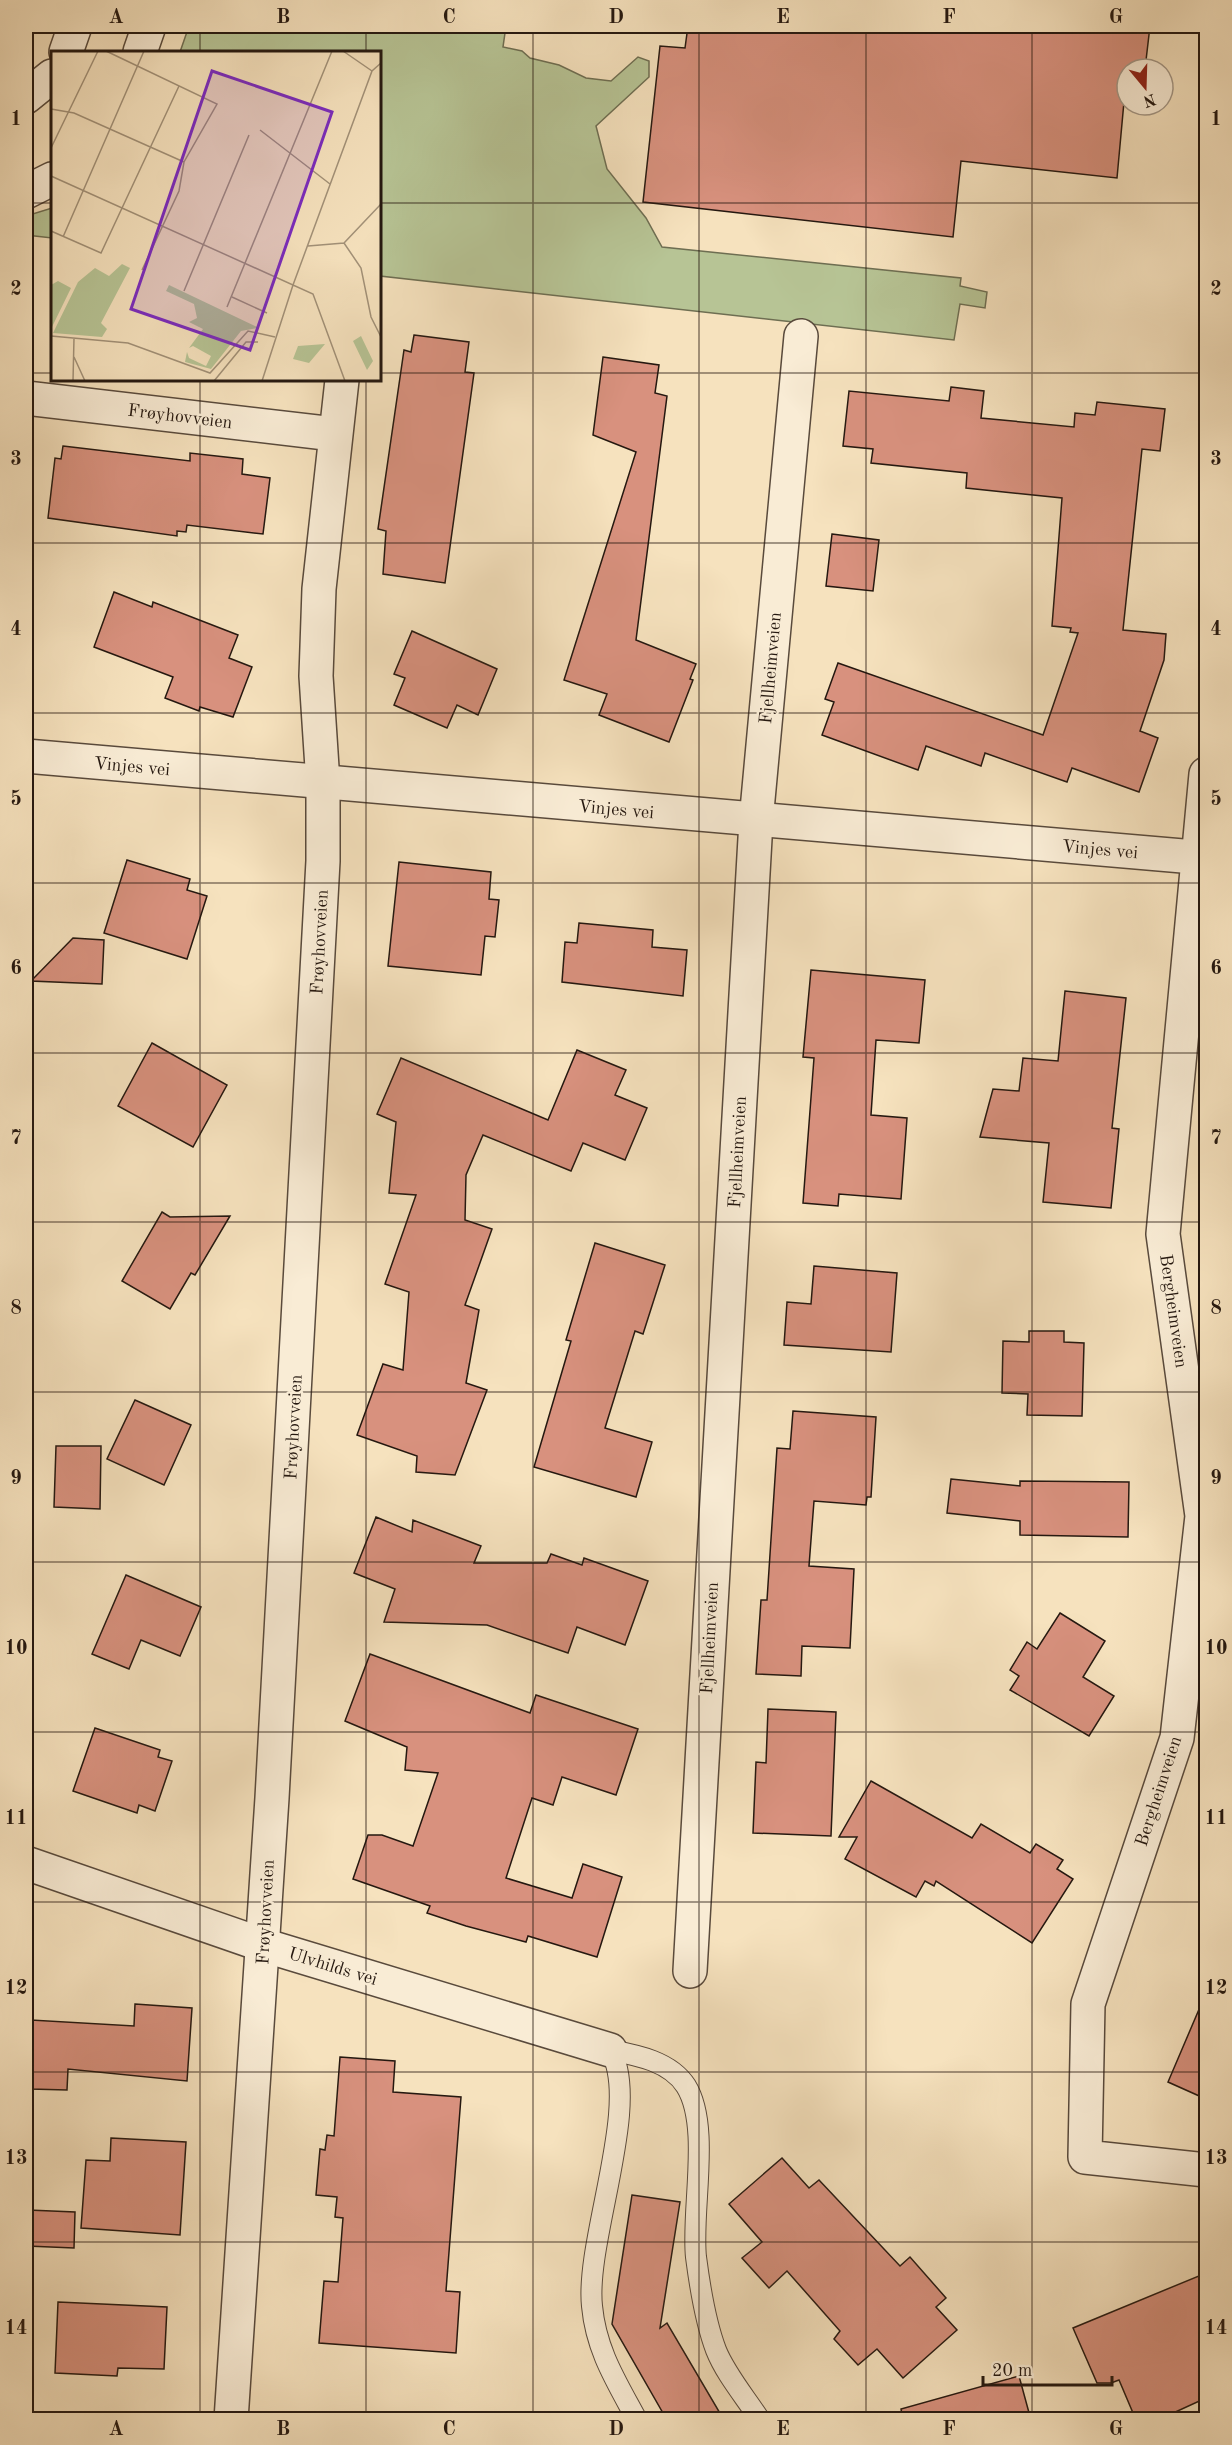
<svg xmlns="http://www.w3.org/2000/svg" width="1232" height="2445" viewBox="0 0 1232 2445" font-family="'Old Standard TT',serif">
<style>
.green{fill:#b7c495;stroke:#6e6e52;stroke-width:1.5}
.building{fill:#d8917e;stroke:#251810;stroke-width:1.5}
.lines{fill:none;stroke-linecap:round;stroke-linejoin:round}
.service-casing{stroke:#594a3c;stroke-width:22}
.minor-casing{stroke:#594a3c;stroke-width:36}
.service{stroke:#f9ecd5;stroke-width:20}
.minor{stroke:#f9ecd5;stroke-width:33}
.grid{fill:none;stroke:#251810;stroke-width:1.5;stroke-opacity:0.55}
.labels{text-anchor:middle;stroke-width:5;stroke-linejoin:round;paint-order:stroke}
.street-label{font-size:18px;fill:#251810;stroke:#f9ecd5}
.inset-road{fill:none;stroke:#a29178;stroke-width:1.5}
.view{fill:#7b2cbf;fill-opacity:0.15;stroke:#7b2cbf;stroke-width:3}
.inset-edge{fill:none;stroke:#251810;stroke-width:3}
.neatline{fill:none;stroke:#251810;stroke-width:2}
.grid-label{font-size:20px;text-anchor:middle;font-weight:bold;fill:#251810}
</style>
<rect width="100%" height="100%" fill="#f6e2be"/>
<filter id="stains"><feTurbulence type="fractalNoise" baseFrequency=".00333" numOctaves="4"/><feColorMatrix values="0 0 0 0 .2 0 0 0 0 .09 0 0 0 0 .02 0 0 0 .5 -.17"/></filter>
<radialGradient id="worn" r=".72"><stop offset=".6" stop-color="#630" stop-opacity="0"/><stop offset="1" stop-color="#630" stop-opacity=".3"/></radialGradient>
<g class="green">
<path d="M189,26h317l-3,21 19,4 8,7 29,7 27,13 25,3 27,-24 11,4v16l-53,49 11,43 39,49 16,29 299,31 -1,8 27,6 -2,16 -25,-4 -6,36 -574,-64v-224h-200z"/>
<path d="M52,208v30l-26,-3v-19z"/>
</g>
<g class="building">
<path d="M688,26h462l-5,43h-18l-10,109 -156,-17 -8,76 -310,-35 17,-156 25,2z"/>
<path d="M414,335l55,7 -4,30 9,1 -29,210 -62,-9 3,-43 -8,-2 26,-179 7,2z"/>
<path d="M603,357l56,8 -4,28 12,3 -31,244 60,24 -6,15 3,1 -24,62 -70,-27 8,-21 -43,-14 72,-228 -43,-17z"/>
<path d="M951,387l33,4 -3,27 93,9 1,-14 20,2 2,-13 68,7 -5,42 -18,-2 -19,181 43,4 -2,26 -24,71 18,7 -19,54 -67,-24 -5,14 -82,-29 -4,13 -55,-20 -8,24 -96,-35 12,-33 -9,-3 13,-36 205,72 35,-102 -8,-1 1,-4 -19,-2 10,-128 -96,-10 1,-15 -96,-10 2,-14 -30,-3 6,-55 100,10z"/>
<path d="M63,446l127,15v-8l53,6 -1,15 28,4 -7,56 -76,-9 -1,7 -9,-1v5l-129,-18 7,-60 6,1z"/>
<path d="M832,534l47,6 -6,51 -47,-5z"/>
<path d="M114,592l38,15 1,-5 85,33 -9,23 23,9 -19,50 -33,-10 -1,4 -34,-13 8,-21 -79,-30z"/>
<path d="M412,631l85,38 -19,46 -21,-10 -10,23 -53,-23 11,-27 -11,-4z"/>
<path d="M127,860l63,19 -3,11 20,6 -20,63 -83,-26z"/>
<path d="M399,862l92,10 -2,27 10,1 -4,37 -10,-1 -4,39 -93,-9z"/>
<path d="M579,923l74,7 -1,17 35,3 -4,46 -121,-14 3,-40 12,1z"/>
<path d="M73,938l31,2 -2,44 -71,-3z"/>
<path d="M811,970l114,10 -6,63 -43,-3 -5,75 36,3 -6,81 -62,-5 -1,12 -35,-3 11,-145 -11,-1z"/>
<path d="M1065,991l61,7 -14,130 7,1 -8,79 -68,-6 6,-59 -69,-6 13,-48 26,2 4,-33 35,3z"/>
<path d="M152,1043l75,42 -34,62 -75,-41z"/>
<path d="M577,1050l49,20 -11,25 32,13 -22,52 -42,-17 -12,28 -88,-36 -17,40 -1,45 27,9 -27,76 14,5 -13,73 21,7 -32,85 -39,-3 1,-16 -60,-21 26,-71 20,6 6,-78 -24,-8 31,-89 -27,-2 7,-71 -19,-8 24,-56 147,62z"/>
<path d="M162,1212l8,5 60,-1 -35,59 -4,-2 -21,36 -48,-28z"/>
<path d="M595,1243l70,22 -22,69 -8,-3 -30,97 47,14 -16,55 -102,-30 37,-126 -5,-1z"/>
<path d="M814,1266l83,7 -6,79 -107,-7 3,-43 24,2z"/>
<path d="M1029,1331h35v11l20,1 -2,73 -55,-1 1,-21 -26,-1 1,-52 26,1z"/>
<path d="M135,1400l56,25 -27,60 -57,-26z"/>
<path d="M793,1411l83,6 -5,80h-4l-1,8 -52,-4 -5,65 45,3 -4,79 -48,-2 -1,30 -45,-2 5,-74h6l10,-152 13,1z"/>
<path d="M56,1446h45l-1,63 -46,-2z"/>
<path d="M951,1479l69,7v-5l109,1 -1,55 -108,-2v-14l-73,-8z"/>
<path d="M376,1517l36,15 1,-12 68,26 -7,17h73l4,-9 31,11 2,-7 64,23 -23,64 -48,-18 -9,26 -81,-28 -103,-3 11,-33 -41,-16z"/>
<path d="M126,1575l75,32 -21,49 -39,-16 -12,29 -37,-15z"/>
<path d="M1060,1613l45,28 -22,36 31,19 -25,40 -79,-46 9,-14 -9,-6 17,-28 10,7z"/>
<path d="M370,1654l160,59 6,-18 102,34 -22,66 -54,-18 -9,28 -21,-7 -26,80 66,20 11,-34 39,13 -25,80 -69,-21 -2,6 -60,-16 -39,-13 3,-7 -77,-27 15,-44h14l31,11 25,-73 -33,-3 2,-23 -62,-26z"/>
<path d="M768,1709l68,3 -5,124 -78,-3 3,-71 10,1z"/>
<path d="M95,1728l65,22 -2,7 14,4 -17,50 -16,-6 -2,8 -64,-22z"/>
<path d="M871,1781l101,57 9,-14 49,29 6,-9 27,16 -6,9 16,10 -41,64 -96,-62 -2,5 -9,-5 -9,16 -71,-38 12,-22h-18z"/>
<path d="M1206,1993v106l-38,-17z"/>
<path d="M135,2004l57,4 -5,73 -119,-12 -1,21 -37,-1 1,-69 103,6z"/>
<path d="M340,2057l55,4 -2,31 68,5 -15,194 14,1 -4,61 -137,-10 5,-62 14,1 5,-64 -8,-1 2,-20 -21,-2 4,-46 5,1 2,-15 7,1z"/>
<path d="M111,2138l75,4 -6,93 -99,-7 5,-68 24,1z"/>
<path d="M782,2158l27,30 10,-8 81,86 10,-9 36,41 -10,9 21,23 -54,48 -26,-29 -19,16 -24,-26 6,-8 -53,-60 -18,17 -27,-30 20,-16 -33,-38z"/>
<path d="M632,2195l48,7 -20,126 7,-5 57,97h-57l-55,-96z"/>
<path d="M28,2210l47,2 -1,36 -47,-2z"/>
<path d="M1206,2273v125l-48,22h-22l-17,-40 -8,3h-14l-24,-55z"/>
<path d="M58,2302l109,5 -3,62 -46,-1 -1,8 -62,-3z"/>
<path d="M1019,2376l12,44h-128l-2,-11z"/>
</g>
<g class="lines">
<g class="service-casing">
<g id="service">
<path d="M610,2050c26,5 60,11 76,36 25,40 5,124 10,171 4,31 9,64 20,93 10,25 30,48 44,70"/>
<path d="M610,2050c32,53 -25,190 -18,256 4,44 24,75 45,114"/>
</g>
</g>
<g class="minor-casing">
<g id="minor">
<path d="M66,52l9,-26"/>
<path d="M140,52l9,-26"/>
<path d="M26,97l26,-21"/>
<path d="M26,192l26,-13"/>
<path d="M26,398l308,36"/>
<path d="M26,756l1180,102"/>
<path d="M1206,774l-43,460 39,282 -25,222 -89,266 -3,153 121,13"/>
<path d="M26,1863l237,82 347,105"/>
<path d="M690,1971l66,-1150 45,-485"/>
<path d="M231,2420l41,-622 51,-937v-78l-7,-107 3,-87 23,-209"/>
</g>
</g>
<use href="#service" class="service"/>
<use href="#minor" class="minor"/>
</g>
<path class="grid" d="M200,26v26M366,26v26M533,26v2394M699,26v2394M866,26v2394M1032,26v2394M26,203h26M380,203h826M26,373h26M380,373h826M200,380v2040M366,380v2040M26,543h1180M26,713h1180M26,883h1180M26,1053h1180M26,1222h1180M26,1392h1180M26,1562h1180M26,1732h1180M26,1902h1180M26,2072h1180M26,2242h1180"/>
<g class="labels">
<g class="street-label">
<text transform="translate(180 416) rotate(7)" y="6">Frøyhovveien</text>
<text transform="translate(770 668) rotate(-85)" y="6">Fjellheimveien</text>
<text transform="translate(132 766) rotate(5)" y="6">Vinjes vei</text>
<text transform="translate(616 809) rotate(5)" y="6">Vinjes vei</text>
<text transform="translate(1100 849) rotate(5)" y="6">Vinjes vei</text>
<text transform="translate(319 942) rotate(-87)" y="6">Frøyhovveien</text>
<text transform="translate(737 1152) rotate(-87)" y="6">Fjellheimveien</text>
<text transform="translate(1174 1311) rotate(82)" y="6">Bergheimveien</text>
<text transform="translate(293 1427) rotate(-87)" y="6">Frøyhovveien</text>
<text transform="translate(709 1638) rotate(-87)" y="6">Fjellheimveien</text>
<text transform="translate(1158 1791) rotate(-72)" y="6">Bergheimveien</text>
<text transform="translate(265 1912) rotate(-87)" y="6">Frøyhovveien</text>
<text transform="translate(333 1966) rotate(17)" y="6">Ulvhilds vei</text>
</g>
</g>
<g transform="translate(51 51)">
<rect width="330" height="330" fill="#f6e2be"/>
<path d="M71,213l8,4 -29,55 6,6 -5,8 -49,-4 25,-51 17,-14 14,8zM7,230l13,7 -20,41v-44zM118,234l88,42v1l-16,3 -30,38 -26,-7 2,-10 2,6 17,8 5,-10 -18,-10 -4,2 14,-19 -14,-7 8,-4 -3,-14 -28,-13zM310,285l12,25 -6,9 -14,-29zM274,293l-16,19 -16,-4 5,-13z" fill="#b7c495"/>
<path class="inset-road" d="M55,0l111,53 -33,58 -5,29 -37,79M292,0l29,20M0,58l23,4 110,49M209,79l70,54M0,97l47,-97M0,125l262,118 32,87M0,180l50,22 78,-167M12,186l81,-186M293,192l17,25 10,49 10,20M257,195l36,-3 37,-39M133,240l65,-156M181,246l35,16M176,256l105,-256M0,285l77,7 82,30 38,-42 27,6M23,306l11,24M22,330l1,-43M163,330l32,-39h12M211,330l31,-96 79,-214 9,-8"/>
<path class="view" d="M161,20l120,41 -82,238 -119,-41z"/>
<rect width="330" height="330" class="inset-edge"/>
</g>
<rect width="1232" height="2445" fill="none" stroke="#f6e2be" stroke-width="66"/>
<g transform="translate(1145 87) rotate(161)"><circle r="28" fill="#f9ecd5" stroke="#a49786" stroke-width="1.5"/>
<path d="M0-4.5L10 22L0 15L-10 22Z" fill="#8f2418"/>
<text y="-9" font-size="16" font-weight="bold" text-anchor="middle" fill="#251810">N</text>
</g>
<path d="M983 2376v9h129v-9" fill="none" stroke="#251810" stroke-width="3"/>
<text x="992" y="2376" font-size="18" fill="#251810" stroke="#f9ecd5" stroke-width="4.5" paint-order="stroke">20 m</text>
<rect x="33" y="33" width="1166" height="2379" class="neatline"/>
<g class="grid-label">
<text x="116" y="23">A</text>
<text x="283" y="23">B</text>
<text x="449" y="23">C</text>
<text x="616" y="23">D</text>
<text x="783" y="23">E</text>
<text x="949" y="23">F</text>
<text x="1116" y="23">G</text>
<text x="16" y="125">1</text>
<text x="1216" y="125">1</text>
<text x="16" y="295">2</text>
<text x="1216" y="295">2</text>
<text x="16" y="465">3</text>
<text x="1216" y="465">3</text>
<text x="16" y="635">4</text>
<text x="1216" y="635">4</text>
<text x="16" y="805">5</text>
<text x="1216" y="805">5</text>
<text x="16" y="974">6</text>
<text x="1216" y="974">6</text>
<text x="16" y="1144">7</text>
<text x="1216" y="1144">7</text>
<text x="16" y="1314">8</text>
<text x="1216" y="1314">8</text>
<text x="16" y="1484">9</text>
<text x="1216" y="1484">9</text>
<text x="16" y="1654">10</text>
<text x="1216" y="1654">10</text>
<text x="16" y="1824">11</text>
<text x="1216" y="1824">11</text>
<text x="16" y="1994">12</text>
<text x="1216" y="1994">12</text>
<text x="16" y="2164">13</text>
<text x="1216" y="2164">13</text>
<text x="16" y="2334">14</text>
<text x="1216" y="2334">14</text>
<text x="116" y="2435">A</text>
<text x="283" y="2435">B</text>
<text x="449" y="2435">C</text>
<text x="616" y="2435">D</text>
<text x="783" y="2435">E</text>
<text x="949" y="2435">F</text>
<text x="1116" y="2435">G</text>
</g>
<rect width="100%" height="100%" filter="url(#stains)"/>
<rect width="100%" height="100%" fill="url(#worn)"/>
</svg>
